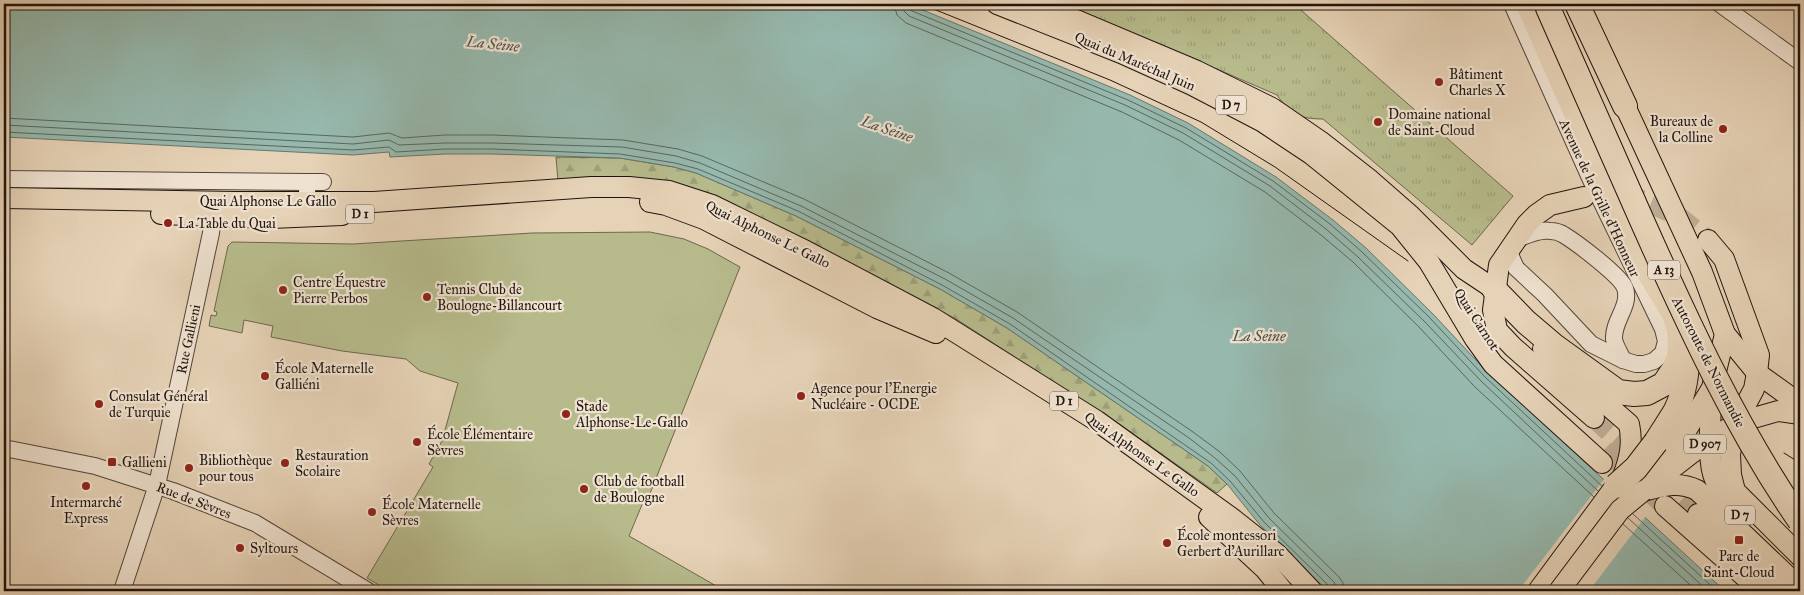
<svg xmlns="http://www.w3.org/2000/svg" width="1804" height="595" viewBox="0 0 1804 595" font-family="'IM FELL Great Primer',serif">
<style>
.grass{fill:#b7bb8c;stroke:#6c684d}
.forest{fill:url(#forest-firs);stroke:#6c684d}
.park{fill:url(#park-tufts);stroke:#6c684d}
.water{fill:#96b8ad;stroke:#67766d}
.pier{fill:#e6d2b6}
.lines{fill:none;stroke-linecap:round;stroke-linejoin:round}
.shore{stroke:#5b665e;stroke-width:1}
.major-tunnel{stroke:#beac94;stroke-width:20;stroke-dasharray:20 10;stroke-linecap:butt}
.minor-casing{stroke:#524438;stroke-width:18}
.major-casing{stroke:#20140e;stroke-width:22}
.highway-casing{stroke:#20140e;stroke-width:26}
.minor{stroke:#efe2d0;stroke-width:16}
.major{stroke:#e6d2b6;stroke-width:20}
.highway{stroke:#e6d2b6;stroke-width:24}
.tram{stroke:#20140e;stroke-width:1}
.major-bridge-casing{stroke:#20140e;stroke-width:22;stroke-linecap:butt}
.highway-bridge-casing{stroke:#20140e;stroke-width:26;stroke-linecap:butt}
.major-bridge{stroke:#e6d2b6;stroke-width:20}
.highway-bridge{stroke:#e6d2b6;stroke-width:24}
.poi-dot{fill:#8f2418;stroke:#efe2d0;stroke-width:2}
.labels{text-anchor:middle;stroke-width:4.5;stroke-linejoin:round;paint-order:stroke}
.shield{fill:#efe2d0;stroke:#5e5248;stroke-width:1}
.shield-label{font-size:12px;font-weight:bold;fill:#20140e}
.street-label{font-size:14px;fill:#20140e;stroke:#efe2d0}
.poi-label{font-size:14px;fill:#20140e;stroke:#efe2d0;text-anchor:start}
.water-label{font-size:15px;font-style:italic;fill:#494d46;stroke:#efe2d0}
</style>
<defs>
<pattern id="forest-firs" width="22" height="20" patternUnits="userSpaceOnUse" patternTransform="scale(1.25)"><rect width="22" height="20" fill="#b7bb8c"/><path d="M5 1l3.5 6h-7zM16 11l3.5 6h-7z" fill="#9da078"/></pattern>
<pattern id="park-tufts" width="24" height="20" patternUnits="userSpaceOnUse" patternTransform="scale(1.25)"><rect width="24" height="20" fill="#b7bb8c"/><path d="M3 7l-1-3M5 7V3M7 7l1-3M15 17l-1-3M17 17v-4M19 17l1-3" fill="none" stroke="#9da078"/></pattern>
</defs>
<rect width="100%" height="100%" fill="#e6d2b6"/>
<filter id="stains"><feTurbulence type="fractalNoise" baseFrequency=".004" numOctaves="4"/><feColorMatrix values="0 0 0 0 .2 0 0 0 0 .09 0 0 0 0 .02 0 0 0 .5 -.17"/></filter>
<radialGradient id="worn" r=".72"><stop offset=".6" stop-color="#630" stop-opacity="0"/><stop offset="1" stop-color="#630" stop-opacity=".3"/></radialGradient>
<path class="grass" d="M650,232l34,7 24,10 32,18 -91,229 -3,-1 -17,41 89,51 3,4h-332l-22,-13 66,-111 -4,-3 13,-23 16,-58 -38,-12 -14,-12 -64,-8 -71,-14 2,-11 -29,-6 -2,13 -33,-7 2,-11 5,1 1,-4 -3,-1 14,-65 4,-4 121,2 179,-11z"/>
<path class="forest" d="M556,157l64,1 54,9 22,6 100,43 144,73 67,39 175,120 26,18 19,18 -10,9 -95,-67 -166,-107 -188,-97 -210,-41z"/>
<path class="park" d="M1056,4h238l219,192 -41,49 -149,-126c-23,0 -33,-5 -46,-24l-104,-45z"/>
<path class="water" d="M4,4h904l222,91 58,28 88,54 57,43 33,28 67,66 55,59 237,218h-397l-68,-66 -33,-41 -19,-18 -26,-18 -175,-120 -67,-39 -144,-73 -100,-43 -22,-6 -54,-9 -128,-4h-47l-55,3 -1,-5 -36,3 -349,-18z"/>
<path class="pier" d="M1605,478l41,38 -57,75h-71z"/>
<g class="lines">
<g class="shore">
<path d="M894,4l3,11 9,8 216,89 57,28 86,52 56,43 32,27 66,65 56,60 119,110"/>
<path d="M902,4l2,7 5,5 216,89 58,28 87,53 56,43 32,28 67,65 56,59 117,110"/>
<path d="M908,4l1,4 3,3 216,89 58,28 87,53 57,43 32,28 67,65 56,60 117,109"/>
<path d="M4,118l349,19 36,-4 13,5 43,-3h47l131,5 55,9 24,7 102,43 145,74 68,39 176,120 27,20 20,19 34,42 65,64 4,6 2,8"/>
<path d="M4,125l349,19 36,-4 10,5 46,-2h47l130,4 54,9 24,7 101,43 144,73 68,39 176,120 26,20 20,18 34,42 65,64 3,9"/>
<path d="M4,132l349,18 36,-3 7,5 49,-3h47l128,5 55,9 23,6 100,42 144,74 68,39 201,139 19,18 34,41 65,64 2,5"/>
<path d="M1633,514l84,77"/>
<path d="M1628,518l80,73"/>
<path d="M1623,524l74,67"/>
</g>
<g class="major-tunnel">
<path d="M1622,197l15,1 40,17 31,25"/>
<path d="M1594,418l104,96"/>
<path d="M1604,450l61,56"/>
</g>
<g class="minor-casing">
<g id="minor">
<path d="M1720,4l80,58"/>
<path d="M4,179l304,3 -2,20"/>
<path d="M308,182h15"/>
<path d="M1517,239c10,-4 22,-10 33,-8 5,0 11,2 14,4 13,8 57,41 61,53 6,18 -12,32 -11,51 1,7 6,14 9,21"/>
<path d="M1508,250l8,18 29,27 46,49 32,16 13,4h8l10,-3 9,-8 3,-12 -3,-12 -72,-149 -79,-176"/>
<path d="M4,448l91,18 78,25 82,32 113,68"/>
<path d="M122,591l35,-106 54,-252 3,-27"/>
</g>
</g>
<g class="major-casing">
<g id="major">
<path d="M997,4l124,49 71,32 71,37 48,32 89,72 29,36 46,77 18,25 109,99"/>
<path d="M1038,4l159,67 75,37 48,33 50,39 40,35 54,54 30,20 6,13"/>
<path d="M1625,106l77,166 23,62 32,39 43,31"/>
<path d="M1584,197l-34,8 -14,10 -9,9 -28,41 -6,45 4,20 16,17 81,71"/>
<path d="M4,198l231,4h139l217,-15h38l40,4 43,14 94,46 127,67 164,103 136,98 44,35 35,37"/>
<path d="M650,202l16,3 38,14 173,89 59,25"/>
<path d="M161,214l110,4 71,-3"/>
<path d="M1708,240l16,19 35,96 -2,18 -3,16 -18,34 -6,31 1,21 4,16 65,65"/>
<path d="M1712,388c-1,23 -5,65 1,86 4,14 14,26 23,37"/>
<path d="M1649,481l9,-17 26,-30 28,-46 13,-54"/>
<path d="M1649,486l44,-34 43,-29 42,-12 22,3"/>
<path d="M1643,491c20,-5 35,-10 54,-1l103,98"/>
<path d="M1665,506l96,85"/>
<path d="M1698,514l78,77"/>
<path d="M1209,517l56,52 18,22"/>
<path d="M1538,591l85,-115c7,-18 10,-33 6,-52l-86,-75"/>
</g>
</g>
<g class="highway-casing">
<g id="highway">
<path d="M1577,4l48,102"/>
<path d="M1494,289l32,33 27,23 65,47 16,2 13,-1 17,-9 10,-15 5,-12 1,-12 -1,-16 -5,-15 -35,-58 -111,-252"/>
<path d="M1656,442c6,-10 13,-20 19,-30 10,-19 12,-40 13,-61"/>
</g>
</g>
<use href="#minor" class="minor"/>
<use href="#major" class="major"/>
<use href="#highway" class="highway"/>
<g class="tram">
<path d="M921,4l189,76 91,42 74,45 133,94"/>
<path d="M1784,453l16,10"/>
</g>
<g class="major-bridge-casing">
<path id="major-bridge" d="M1559,591l61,-81 23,-19"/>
</g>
<g class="highway-bridge-casing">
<g id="highway-bridge">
<path d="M1548,8c32,72 64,144 95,215 46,103 93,205 157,298"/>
<path d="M1616,486l20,-18 20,-26"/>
</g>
</g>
<use href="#major-bridge" class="major-bridge"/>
<use href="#highway-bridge" class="highway-bridge"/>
</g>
<g class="poi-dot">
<circle cx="1439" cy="82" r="5"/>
<circle cx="1378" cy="122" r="5"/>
<circle cx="1723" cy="129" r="5"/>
<circle cx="168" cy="223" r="5"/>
<circle cx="283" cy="290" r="5"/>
<circle cx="427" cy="297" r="5"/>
<circle cx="265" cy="376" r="5"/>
<circle cx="801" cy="396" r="5"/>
<circle cx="99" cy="404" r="5"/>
<circle cx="566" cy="414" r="5"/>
<circle cx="417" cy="442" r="5"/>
<rect x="107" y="457" width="10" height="10" rx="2.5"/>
<circle cx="285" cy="463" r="5"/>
<circle cx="189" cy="468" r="5"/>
<circle cx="86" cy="486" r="5"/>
<circle cx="584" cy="489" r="5"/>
<circle cx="372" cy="512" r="5"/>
<rect x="1734" y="535" width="10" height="10" rx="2.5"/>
<circle cx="1167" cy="543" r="5"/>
<circle cx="240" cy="548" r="5"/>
</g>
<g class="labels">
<g class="shield">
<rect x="1216" y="95.5" width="30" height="19" rx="4"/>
<rect x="346" y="204.5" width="28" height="19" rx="4"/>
<rect x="1648" y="260.5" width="32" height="19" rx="4"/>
<rect x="1050" y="391.5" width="28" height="19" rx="4"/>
<rect x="1684" y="434.5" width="42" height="19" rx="4"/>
<rect x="1725" y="505.5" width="30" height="19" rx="4"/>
</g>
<g class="shield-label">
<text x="1231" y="109">D 7</text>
<text x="360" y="218">D 1</text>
<text x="1664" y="274">A 13</text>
<text x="1064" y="405">D 1</text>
<text x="1705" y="448">D 907</text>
<text x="1740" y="519">D 7</text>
</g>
<g class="street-label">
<text transform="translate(1135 61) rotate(23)" y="5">Quai du Maréchal Juin</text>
<text transform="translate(1600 198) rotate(65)" y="5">Avenue de la Grille d'Honneur</text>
<text x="268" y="206">Quai Alphonse Le Gallo</text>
<text transform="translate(768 234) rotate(26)" y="5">Quai Alphonse Le Gallo</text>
<text transform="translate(1477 319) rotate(57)" y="5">Quai Carnot</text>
<text transform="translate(188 339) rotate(-78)" y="5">Rue Gallieni</text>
<text transform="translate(1709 362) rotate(63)" y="5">Autoroute de Normandie</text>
<text transform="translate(1142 454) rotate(35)" y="5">Quai Alphonse Le Gallo</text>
<text transform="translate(194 500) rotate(21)" y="5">Rue de Sèvres</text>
</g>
<g class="poi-label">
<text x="1449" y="79">Bâtiment<tspan x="1449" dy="16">Charles X</tspan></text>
<text x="1388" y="119">Domaine national<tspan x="1388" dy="16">de Saint-Cloud</tspan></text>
<text x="1713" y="126" text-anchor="end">Bureaux de<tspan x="1713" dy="16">la Colline</tspan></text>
<text x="178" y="228">La Table du Quai</text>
<text x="293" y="287">Centre Équestre<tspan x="293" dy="16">Pierre Perbos</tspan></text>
<text x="437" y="294">Tennis Club de<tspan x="437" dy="16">Boulogne-Billancourt</tspan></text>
<text x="275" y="373">École Maternelle<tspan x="275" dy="16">Galliéni</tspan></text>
<text x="811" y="393">Agence pour l'Energie<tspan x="811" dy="16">Nucléaire - OCDE</tspan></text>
<text x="109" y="401">Consulat Général<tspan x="109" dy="16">de Turquie</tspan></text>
<text x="576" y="411">Stade<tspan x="576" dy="16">Alphonse-Le-Gallo</tspan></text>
<text x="427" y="439">École Élémentaire<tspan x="427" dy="16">Sèvres</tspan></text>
<text x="295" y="460">Restauration<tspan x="295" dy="16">Scolaire</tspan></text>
<text x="199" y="465">Bibliothèque<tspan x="199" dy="16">pour tous</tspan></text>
<text x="122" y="467">Gallieni</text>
<text x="594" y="486">Club de football<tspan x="594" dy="16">de Boulogne</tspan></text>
<text x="86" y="507" text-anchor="middle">Intermarché<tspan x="86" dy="16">Express</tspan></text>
<text x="382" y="509">École Maternelle<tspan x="382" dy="16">Sèvres</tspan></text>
<text x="1177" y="540">École montessori<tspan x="1177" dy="16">Gerbert d'Aurillarc</tspan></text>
<text x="250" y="553">Syltours</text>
<text x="1739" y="561" text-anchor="middle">Parc de<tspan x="1739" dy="16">Saint-Cloud</tspan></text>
</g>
<g class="water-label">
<text transform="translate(493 44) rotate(6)" y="5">La Seine</text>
<text transform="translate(887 129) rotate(19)" y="5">La Seine</text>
<text x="1259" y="341">La Seine</text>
</g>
</g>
<rect width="1804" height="595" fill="none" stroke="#e6d2b6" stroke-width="20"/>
<rect x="5" y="5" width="1794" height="585" fill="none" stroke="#20140e" stroke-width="2.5"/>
<rect x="10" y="10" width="1784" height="575" fill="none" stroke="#20140e"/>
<rect width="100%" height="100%" filter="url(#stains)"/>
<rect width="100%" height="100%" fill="url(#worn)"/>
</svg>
